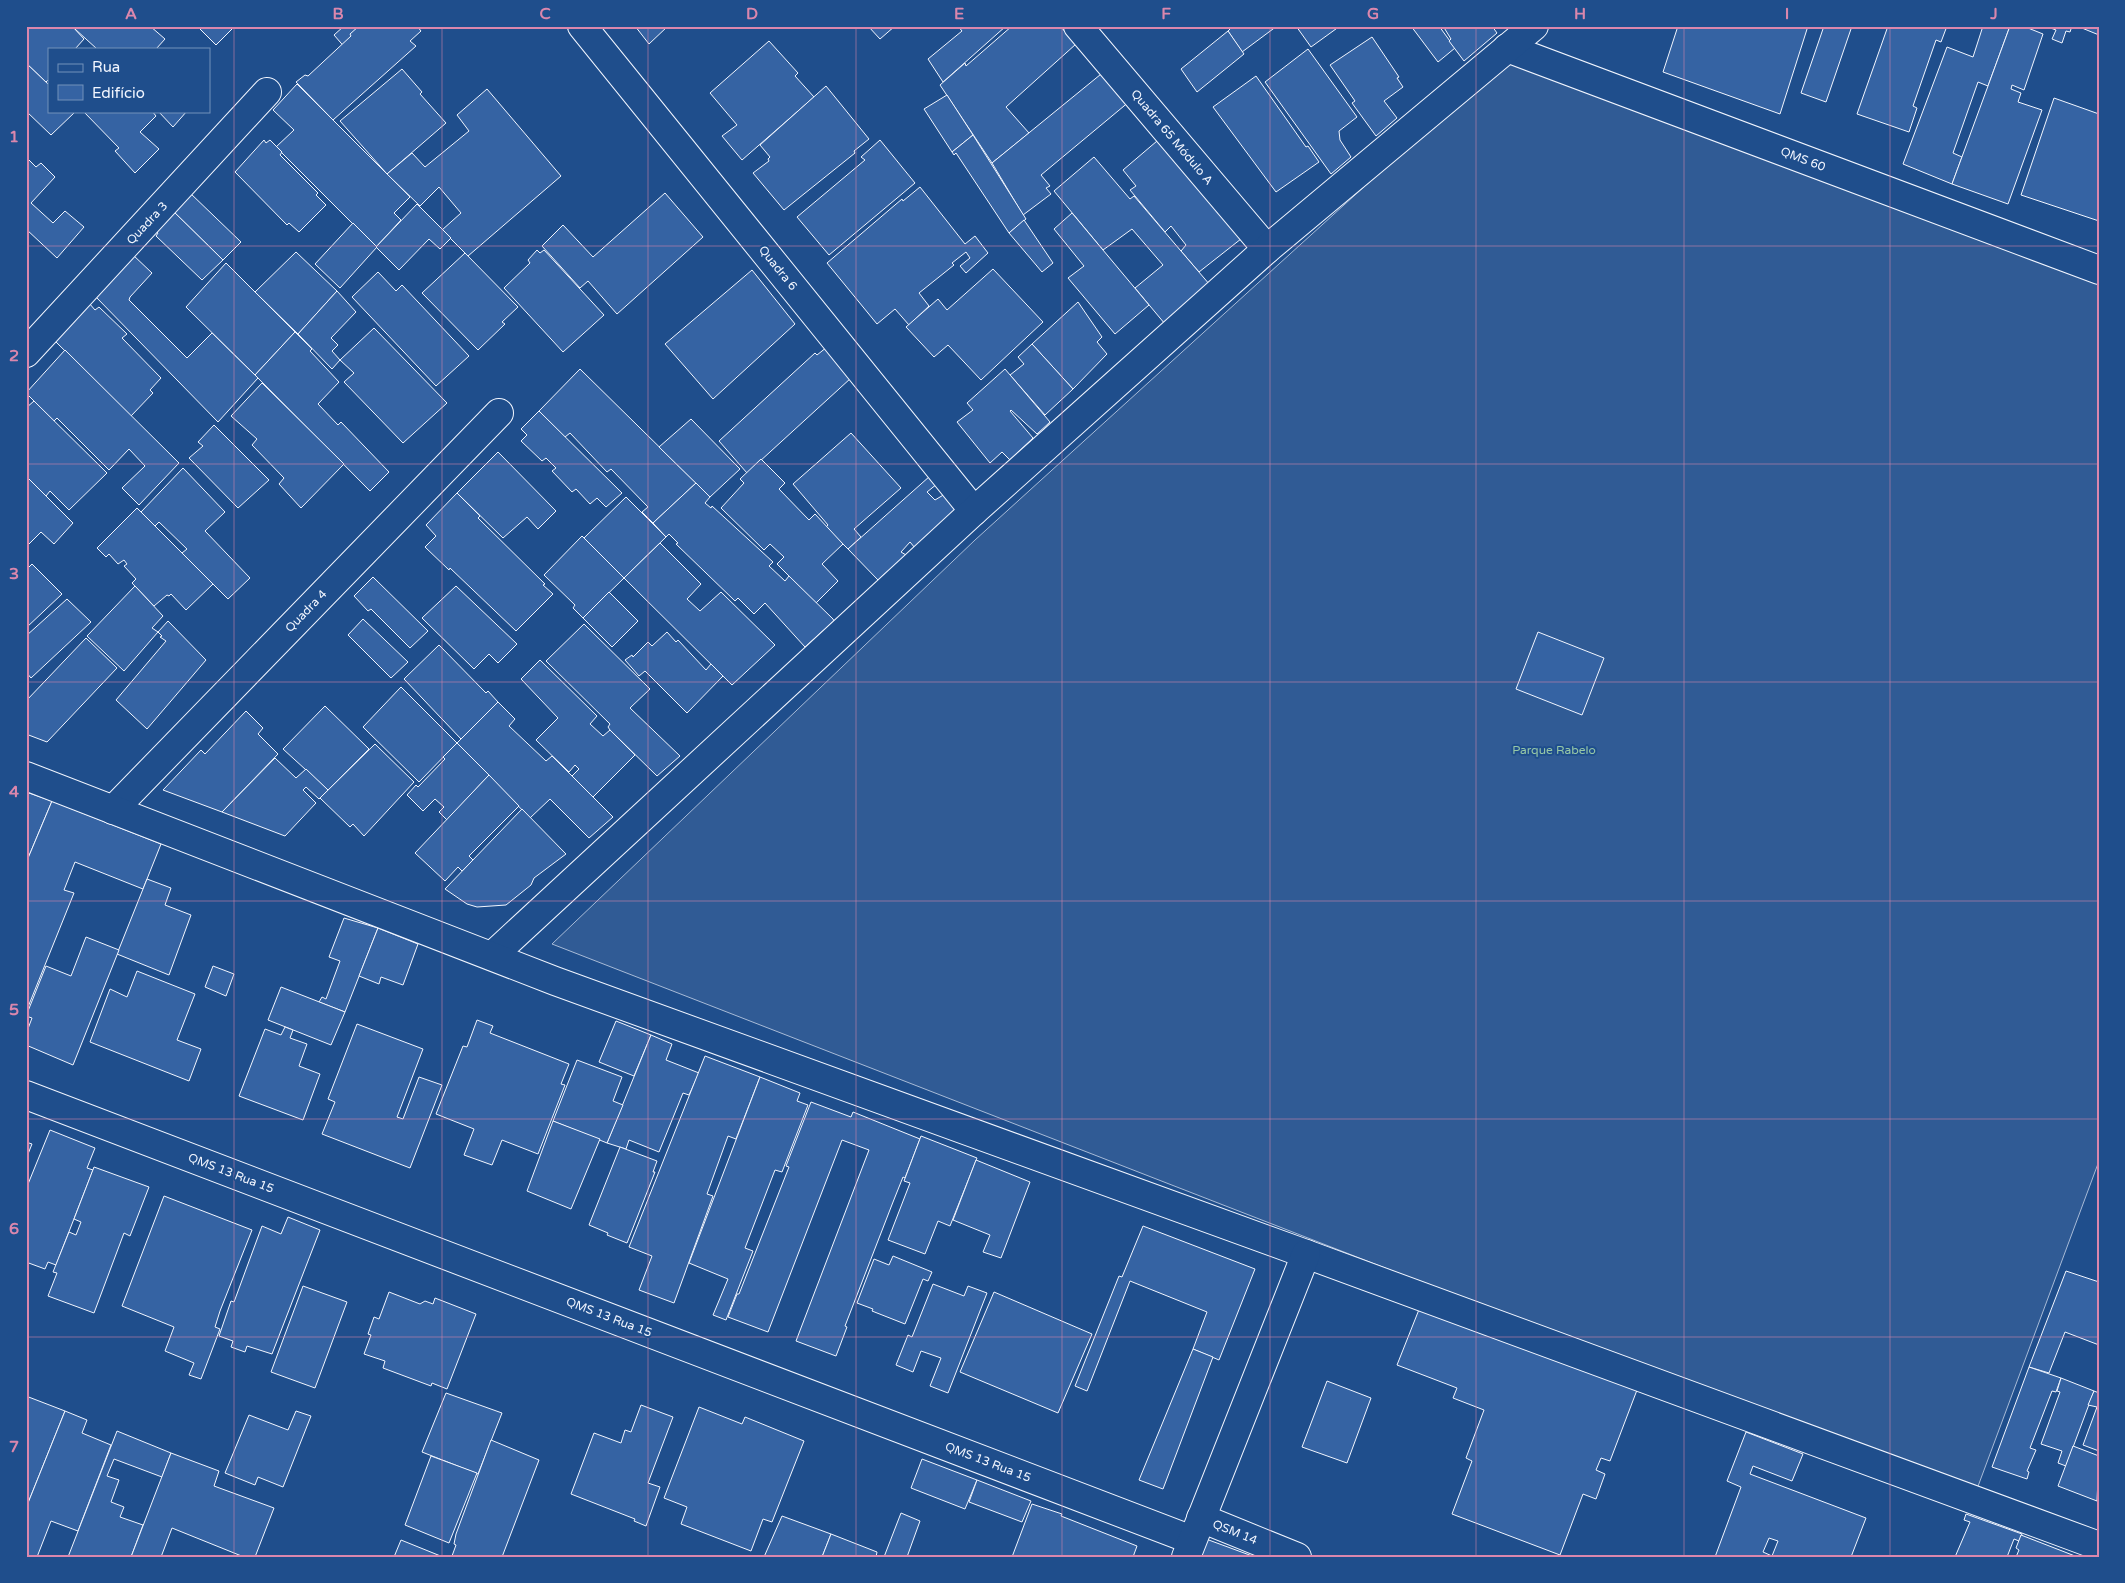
<svg xmlns="http://www.w3.org/2000/svg" width="2125" height="1583" viewBox="0 0 2125 1583" font-family="'Varela Round',sans-serif">
<style>
.built{fill:#305b95;stroke:#a8bbd7}
.building{fill:#3563a3;stroke:#f2f6ff;fill-rule:evenodd}
.lines{fill:none;stroke-linecap:round;stroke-linejoin:round}
.minor-casing{stroke:#f2f6ff;stroke-width:30}
.tertiary-casing{stroke:#f2f6ff;stroke-width:30}
.minor{stroke:#1f4e8c;stroke-width:28}
.tertiary{stroke:#1f4e8c;stroke-width:28}
.grid{fill:none;stroke:#da87ad;stroke-width:1;stroke-opacity:0.55}
.labels{text-anchor:middle;stroke-width:4;stroke-linejoin:round;paint-order:stroke}
.street-label{font-size:12px;fill:#f2f6ff;stroke:#1f4e8c}
.park-label{font-size:12px;fill:#97c8a6;stroke:#1f4e8c}
.neatline{fill:none;stroke:#da87ad;stroke-width:2}
.grid-label{font-size:16px;text-anchor:middle;font-weight:bold;fill:#da87ad}
</style>
<rect width="100%" height="100%" fill="#1f4e8c"/>
<path class="built" d="M1507,57l592,219v885l-125,336 -1422,-553 423,-404z"/>
<g class="building">
<path d="M29,26h43l12,13 -9,10h-26v30l-3,3 -20,-19v-34z"/>
<path d="M150,26l15,13 -9,10h-59l-22,-20 1,-3z"/>
<path d="M197,26h38l-19,19z"/>
<path d="M344,26h58l2,2 -44,37 -26,-30z"/>
<path d="M359,26h58l4,5 -11,10 6,5 -83,74 -37,-38 9,-7 3,1 43,-40 -1,-2z"/>
<path d="M635,26h33l-19,18z"/>
<path d="M868,26h27l-15,13z"/>
<path d="M958,26h48l-63,56 -15,-23 34,-28z"/>
<path d="M1012,26h48l16,18 -70,63 23,26 -37,30 -52,-78 25,-22 1,3z"/>
<path d="M1233,26h44l-35,26 -14,-21z"/>
<path d="M1296,26h44l-29,21z"/>
<path d="M1411,26h28l16,22 -17,14z"/>
<path d="M1443,26h49l5,7 -33,28 -15,-20 2,-2z"/>
<path d="M1678,26h130l-28,88 -117,-42z"/>
<path d="M1824,26h28l-26,76 -25,-9z"/>
<path d="M1888,26h59l-6,16 -5,-2 -23,66 4,2 -8,24 -52,-18z"/>
<path d="M1983,26h27l-22,60 -10,-4 -25,71 9,4 -10,27 -49,-20 44,-117 26,10z"/>
<path d="M2010,26h13l20,8 -19,56 -12,-5 -1,4 10,4 -3,9 24,8 -34,94 -56,-20z"/>
<path d="M2045,26h27l-2,6 -4,-1 -4,12 -10,-4 4,-9z"/>
<path d="M2077,26h22v9z"/>
<path d="M1228,31l16,23 -47,38 -16,-23z"/>
<path d="M1372,37l27,40 -2,1 6,9 -19,14 13,17 -21,18 -24,-33 3,-2 -25,-36z"/>
<path d="M769,41l29,32 -3,3 19,21 -72,63 -20,-24 15,-11 -27,-32z"/>
<path d="M1308,49l49,68 -18,14 1,9 11,17 -20,17 -66,-92z"/>
<path d="M26,63l23,22v26l26,1 -24,23 -25,-24z"/>
<path d="M402,69l20,23 -2,2 26,29 -59,51 -47,-53z"/>
<path d="M1106,70l24,31 -89,74 9,11 -4,2 5,6 -28,21 -31,-52z"/>
<path d="M1256,76l50,71 2,-1 11,16 -43,30 -63,-85z"/>
<path d="M297,84l113,113 -16,16 7,7 -25,27 -100,-100 18,-17 -21,-20z"/>
<path d="M826,86l43,53 -15,12 1,2 -71,57 -31,-37 16,-12 -1,-2 2,-2 -10,-12z"/>
<path d="M487,89l74,87 -93,80 -26,-26 19,-17 -22,-26 -19,19 -33,-32 25,-21 13,14 44,-36 -12,-16z"/>
<path d="M947,95l26,40 -21,17 -28,-43z"/>
<path d="M2054,98l45,16v107l-78,-26z"/>
<path d="M83,111h69l4,5 -16,16 19,17 -24,24 -20,-22 4,-3z"/>
<path d="M158,111h29l-14,16z"/>
<path d="M973,135l53,84 -17,14 -53,-80 -2,2 -2,-3z"/>
<path d="M264,140l2,3 4,-3 12,12 -2,3 38,38 -2,2 10,10 -27,27 -10,-9 -2,2 -52,-53z"/>
<path d="M880,140l35,43 -86,72 -32,-38 68,-57 -4,-3z"/>
<path d="M1157,141l66,75 23,19 -47,37 -18,-21 5,-6 -15,-19 -6,6 -35,-42 6,-4 -13,-16z"/>
<path d="M26,157l10,10 5,-4 14,14 -24,26 22,20 12,-12 19,16 -27,31 -31,-29z"/>
<path d="M1094,157l36,42 4,-3 76,89 -45,39 -30,-36 28,-23 -31,-36 -29,21 -49,-59z"/>
<path d="M920,187l45,57 10,-8 13,17 -22,20 -6,-7 10,-8 -4,-6 -14,11 2,2 -35,28 10,13 -20,19 -14,-16 -18,15 -50,-61 75,-64 1,2z"/>
<path d="M189,192l52,50 -18,18 -51,-50z"/>
<path d="M665,193l38,44 -86,77 -29,-33 -8,7 -38,-42 21,-21 30,32z"/>
<path d="M417,204l34,34 -11,11 -11,-10 -30,31 -23,-23z"/>
<path d="M172,210l51,50 -21,20 -46,-44 2,-3 -3,-3z"/>
<path d="M1072,213l77,92 -34,29 -47,-56 16,-12 -30,-37z"/>
<path d="M1024,220l29,43 -11,9 -33,-39z"/>
<path d="M353,223l24,24 -37,41 -25,-24z"/>
<path d="M537,250l3,3 4,-3 60,65 -41,37 -59,-64 26,-25 -2,-3z"/>
<path d="M296,252l41,39 -39,43 -43,-42z"/>
<path d="M465,253l53,54 -16,15 3,2 -27,26 -56,-57z"/>
<path d="M132,254l20,19 -22,24 -1,3 58,58 25,-25 46,45 -40,44 -123,-126z"/>
<path d="M226,263l69,69 -40,43 -69,-68z"/>
<path d="M993,269l50,53 -62,58 -33,-35 -14,12 -28,-30 32,-28 9,11z"/>
<path d="M752,270l43,54 -82,75 -48,-55z"/>
<path d="M378,272l18,19 6,-6 67,71 -33,30 -84,-89z"/>
<path d="M337,291l19,21 -25,26 7,7 -6,6 8,9 -8,9 -34,-35z"/>
<path d="M1078,302l24,35 -5,5 10,12 -34,35 -41,-45z"/>
<path d="M89,303l6,7 4,-3 28,27 -5,4 39,40 -11,12 3,3 -22,23 -76,-75z"/>
<path d="M374,328l73,75 -44,40 -59,-61 10,-9 -14,-13z"/>
<path d="M295,332l17,17 -2,2 29,31 -21,22 20,21 3,-3 48,50 -19,19 -115,-116z"/>
<path d="M1032,344l41,45 -28,26 -35,-40 14,-11 -6,-7z"/>
<path d="M827,347l24,31 -104,95 -28,-32 96,-88 2,2z"/>
<path d="M65,350l114,113 -40,42 -17,-17 23,-22 -16,-17 -20,21 -52,-52 -3,3 -28,-28z"/>
<path d="M580,369l116,114 -43,40 -11,-11 6,-5 -37,-38 -4,3 -37,-39 -5,4 -26,-26z"/>
<path d="M1005,369l45,53 -13,12 -26,-24 -1,1 23,27 -23,22 -8,-8 -12,11 -33,-41 16,-12 -6,-7z"/>
<path d="M262,383l82,81 -43,44 -22,-24 5,-6 -32,-33 5,-6 -26,-23z"/>
<path d="M34,401l73,72 -38,37 -19,-19 -4,5 -20,-20v-68z"/>
<path d="M539,411l83,82 -16,14 -9,-9 -7,6 -14,-15 -4,3 -20,-21 4,-3 -10,-10 -4,3 -21,-20 6,-6 -6,-6z"/>
<path d="M691,419l49,50 -30,28 -51,-50z"/>
<path d="M214,425l55,55 -31,28 -49,-50 14,-12 -5,-4z"/>
<path d="M851,433l50,55 -47,41 7,8 -13,12 -22,-22 2,-2 -35,-41z"/>
<path d="M498,452l58,59 -18,18 -11,-12 -24,21 -46,-45z"/>
<path d="M761,459l24,24 -6,6 30,31 6,-6 28,30 -21,20 16,17 -22,22 -39,-39 7,-7 -14,-13 -6,6 -43,-42 23,-25 -4,-4z"/>
<path d="M183,468l42,44 -20,19 45,47 -22,21 -46,-46 5,-4 -28,-27 -4,4 -14,-14z"/>
<path d="M26,476l47,47 -19,21 -13,-12 -15,15z"/>
<path d="M930,476l7,8 -10,8 8,8 10,-6 13,16 -43,38 -5,-6 -9,10 5,3 -28,25 -30,-31z"/>
<path d="M696,483l14,14 -5,6 6,5 1,-2 61,56 -4,4 16,15 4,-5 44,43 1,2 -29,26 -40,-44 -11,11 -16,-16 -3,3 -59,-57 2,-1 -9,-9 -3,3 -13,-14z"/>
<path d="M457,493l23,23 -2,2 67,66 -2,1 10,9 -37,37 -66,-63 -1,2 -24,-23 11,-11 -10,-11z"/>
<path d="M626,497l40,40 -42,41 -40,-40z"/>
<path d="M137,508l76,76 -27,26 -15,-16 -2,2 -2,-1 -13,11 -22,-23 4,-4 -12,-13 3,-2 -3,-4 -6,4 -9,-10 -3,3 -9,-9z"/>
<path d="M582,536l42,42 -41,40 -10,-10 2,-3 -31,-30z"/>
<path d="M660,543l41,41 -14,15 13,12 21,-19 54,53 -43,40 -108,-107z"/>
<path d="M32,564l30,30 -36,34v-58z"/>
<path d="M373,577l55,54 -18,17 -39,-39 -3,2 -14,-15z"/>
<path d="M135,586l28,30 -11,12 6,4 -34,39 -37,-35z"/>
<path d="M456,586l61,58 -19,19 -9,-9 -15,15 -52,-51z"/>
<path d="M609,592l29,29 -26,26 -29,-29z"/>
<path d="M67,599l24,23 -60,56 -5,-6v-36z"/>
<path d="M363,619l45,43 -17,16 -43,-43z"/>
<path d="M168,621l38,39 -59,69 -31,-29 50,-59 -6,-4 2,-1 -4,-4z"/>
<path d="M584,624l66,65 -20,19 50,48 -23,20 -47,-46 -2,-3 2,-3 -64,-63z"/>
<path d="M667,632l9,10 2,-2 28,30 5,-6 12,12 -36,37 -42,-42 -6,5 -14,-16 7,-5 1,2 15,-15 4,4z"/>
<path d="M1538,632l66,26 -22,57 -66,-26z"/>
<path d="M86,638l31,30 -70,74 -21,-8v-33z"/>
<path d="M439,645l47,48 2,-2 10,11 -37,37 -57,-60z"/>
<path d="M540,660l57,56 -7,8 13,12 7,-6 25,25 -42,42 -21,-21 7,-7 -4,-4 -6,7 -33,-32 22,-22 -37,-39z"/>
<path d="M401,687l56,56 -38,39 -56,-55z"/>
<path d="M498,702l17,17 -6,7 37,35 6,-5 61,61 -24,21 -39,-39 -20,19 -73,-75z"/>
<path d="M325,706l44,43 -41,41 -45,-41z"/>
<path d="M246,711l17,17 -5,6 20,20 -56,58 -59,-22 38,-40 4,4z"/>
<path d="M457,743l32,32 -42,45 -8,-8 5,-5 -9,-8 -12,12 -16,-16 9,-10 2,2 27,-28 -2,-2z"/>
<path d="M375,744l39,38 -50,54 -11,-12 -3,3 -30,-29z"/>
<path d="M275,758l21,20 10,-9 22,21 -9,9 -13,-12 -3,3 13,13 -31,33 -63,-24z"/>
<path d="M489,775l30,31 -50,50 4,4 -11,11 -4,-4 -13,14 -30,-28z"/>
<path d="M26,792l26,9 -26,62z"/>
<path d="M52,801l109,43 -18,45 -68,-27 -11,28 10,3 -48,119v-149z"/>
<path d="M522,809l44,45 -32,24 -3,7 -25,20 -29,2 -10,-3 -22,-15z"/>
<path d="M147,879l24,9 -6,17 26,10 -22,60 -52,-21z"/>
<path d="M344,918l34,10 -33,84 -26,-10 3,-5 4,2 14,-38 -11,-4z"/>
<path d="M378,928l40,16 -15,41 -22,-8 -2,7 -20,-8z"/>
<path d="M86,937l33,13 -46,115 -47,-20v-11l6,-16 -6,-2 20,-50 25,10z"/>
<path d="M213,966l21,8 -8,22 -21,-9z"/>
<path d="M137,971l58,23 -18,46 24,9 -12,32 -99,-39 20,-53 17,8z"/>
<path d="M281,987l64,25 -14,33 -63,-25z"/>
<path d="M477,1020l16,6 -3,7 79,31 -8,20 4,1 -27,69 -36,-14 -10,25 -28,-10 10,-26 -38,-15 27,-68 4,1z"/>
<path d="M616,1021l35,14 -17,41 -35,-14z"/>
<path d="M357,1024l66,25 -26,68 6,2 16,-42 23,8 -32,83 -88,-34 13,-32 -7,-3z"/>
<path d="M285,1027l8,3 -3,8 17,6 -8,22 21,8 -17,46 -64,-24 26,-67 16,6z"/>
<path d="M651,1035l21,9 -6,16 33,13 -10,22 -6,-2 -24,59 -30,-12 -3,9 -19,-6z"/>
<path d="M705,1056l55,21 -24,62 -8,-3 -21,58 6,2 -39,107 -35,-13 13,-34 -23,-9z"/>
<path d="M577,1060l45,17 -9,24 10,4 -16,38 -54,-22z"/>
<path d="M760,1077l40,16 -3,8 11,4 -26,67 -7,-2 -30,78 8,3 -27,69 -13,-5 15,-36 -39,-16z"/>
<path d="M811,1102l40,15 2,-5 67,27 -15,39 -2,-1 -10,25 -48,124 2,1 -11,29 -40,-15 73,-191 -27,-10 -74,192 -40,-15 9,-23h2l50,-127 -3,-1z"/>
<path d="M553,1121l47,18 -29,70 -44,-18z"/>
<path d="M50,1130l45,18 -8,20 6,2 -37,95 -8,-3 -3,7 -19,-7v-73z"/>
<path d="M921,1136l56,22 -27,68 -12,-5 -13,33 -37,-14 22,-57 -6,-2z"/>
<path d="M26,1142l6,2 -6,15z"/>
<path d="M620,1147l37,14 -4,11h2l-28,71 -20,-8 1,-2 -19,-8z"/>
<path d="M976,1160l54,22 -29,76 -18,-6 7,-17 -37,-15z"/>
<path d="M94,1167l55,20 -19,49 -6,-3 -30,80 -46,-17 9,-23 -4,-1 16,-40 7,3 5,-13 -7,-3z"/>
<path d="M164,1196l88,34 -32,81 -5,16 5,2 -19,50 -12,-4 5,-12 -29,-12 9,-24 -52,-21z"/>
<path d="M288,1217l32,13 -48,124 -25,-8 -2,6 -14,-5 2,-6 -14,-5 12,-35 3,1 28,-76 19,8z"/>
<path d="M1143,1226l112,43 -36,91 -26,-11 14,-37 -77,-31 -43,110 -12,-5 44,-110 3,1z"/>
<path d="M893,1256l39,16 -4,9 -5,-2 -18,45 -33,-13 1,-2 -16,-6 17,-44 15,6z"/>
<path d="M2066,1271l33,11v63l-34,-13 -16,41 -20,-6z"/>
<path d="M933,1284l31,12 4,-10 19,7 -39,100 -18,-7 11,-28 -20,-7 -8,21 -17,-7 12,-30 4,2z"/>
<path d="M303,1286l44,16 -32,86 -44,-16z"/>
<path d="M389,1292l31,12 5,-3 8,3 2,-6 41,16 -29,75 -15,-6 -1,3 -48,-18 2,-7 -21,-7 7,-19 -3,-1 6,-17 5,2z"/>
<path d="M994,1292l98,42 -34,79 -98,-41z"/>
<path d="M1420,1307l217,83 -27,71 -9,-3 -5,12 9,4 -9,25 -13,-5 -23,61 -108,-41 20,-53 -6,-3 18,-48 -31,-12 4,-10 -60,-23z"/>
<path d="M1193,1349l20,8 -50,132 -24,-9z"/>
<path d="M2029,1367l32,11 -5,14 -4,-1 -22,57 6,2 -9,21 2,1 -2,7 -35,-12z"/>
<path d="M2061,1378l33,13 -28,75 -8,-3 4,-12 -21,-7 19,-52 -3,-1z"/>
<path d="M1327,1381l44,17 -24,65 -45,-16z"/>
<path d="M2094,1391l5,2v58l-16,-6 14,-38 -9,-2z"/>
<path d="M446,1393l56,20 -24,61 -56,-22z"/>
<path d="M26,1396l39,15 -39,97z"/>
<path d="M641,1405l32,12 -25,66 12,4 -14,39 -12,-5 1,-2 -64,-25 23,-61 27,10 4,-13 6,2z"/>
<path d="M699,1407l43,17 3,-7 59,24 -32,81 -9,-3 -12,32 -70,-27 6,-17 -23,-9z"/>
<path d="M65,1411l22,9 -5,13 29,12 -33,86 -27,-10 -14,36h-11v-49z"/>
<path d="M296,1411l15,5 -28,71 -25,-10 -3,8 -30,-12 24,-58 39,15z"/>
<path d="M117,1431l54,22 -9,24 -48,-18 -7,17 12,4 -8,22 13,5 -4,10 23,8 -12,32h-63z"/>
<path d="M1746,1432l57,22 -11,27 -39,-15 -3,8 116,44 -15,39h-136l26,-70 -14,-6zM1769,1538l9,3 -6,15 -9,-4z"/>
<path d="M491,1440l48,20 -37,97h-48l-2,-1 4,-11 -2,-1 2,-10z"/>
<path d="M2073,1446l26,10 -2,45 -39,-15z"/>
<path d="M171,1453l48,18 -5,15 60,22 -19,49h-11l-72,-29 -11,29h-30z"/>
<path d="M431,1456l46,17 -28,70 -44,-18z"/>
<path d="M922,1459l55,21 -12,29 -54,-21z"/>
<path d="M977,1480l54,21 -9,21 -53,-20z"/>
<path d="M1032,1504l30,10 -1,2 76,30 -4,11h-121z"/>
<path d="M901,1513l19,8 -13,36h-23z"/>
<path d="M1966,1514l56,20 -3,7 -5,-2 -7,18h-52l15,-35 -6,-2z"/>
<path d="M782,1516l49,18 -9,23h-58z"/>
<path d="M831,1534l46,18 -1,5h-54z"/>
<path d="M2021,1535l54,21v1h-59l3,-7 -3,-2z"/>
<path d="M1206,1539l49,18h-56z"/>
<path d="M401,1540l42,17h-49z"/>
</g>
<g class="lines">
<g class="minor-casing">
<g id="minor">
<path d="M582,26l392,485"/>
<path d="M1078,26l189,223"/>
<path d="M1507,48l592,222"/>
<path d="M26,353l241,-261"/>
<path d="M113,810l386,-397"/>
<path d="M492,956l482,-445 293,-262 267,-223"/>
<path d="M26,1095l1166,445"/>
<path d="M1201,1518l96,39"/>
</g>
</g>
<g class="tertiary-casing">
<g id="tertiary">
<path d="M26,776l529,205 751,273 793,292"/>
<path d="M1186,1557l120,-303"/>
</g>
</g>
<use href="#minor" class="minor"/>
<use href="#tertiary" class="tertiary"/>
</g>
<path class="grid" d="M234,26v1531M442,26v1531M648,26v1531M856,26v1531M1062,26v1531M1270,26v1531M1476,26v1531M1684,26v1531M1890,26v1531M26,246h2073M26,464h2073M26,682h2073M26,901h2073M26,1119h2073M26,1337h2073"/>
<g class="labels">
<g class="street-label">
<text transform="translate(1172 137) rotate(50)" y="4">Quadra 65 Módulo A</text>
<text transform="translate(1803 159) rotate(21)" y="4">QMS 60</text>
<text transform="translate(147 223) rotate(-47)" y="4">Quadra 3</text>
<text transform="translate(778 268) rotate(51)" y="4">Quadra 6</text>
<text transform="translate(306 611) rotate(-46)" y="4">Quadra 4</text>
<text transform="translate(231 1173) rotate(21)" y="4">QMS 13 Rua 15</text>
<text transform="translate(609 1317) rotate(21)" y="4">QMS 13 Rua 15</text>
<text transform="translate(988 1462) rotate(21)" y="4">QMS 13 Rua 15</text>
<text transform="translate(1235 1532) rotate(22)" y="4">QSM 14</text>
</g>
<g class="park-label">
<text x="1554" y="754">Parque Rabelo</text>
</g>
</g>
<rect width="2125" height="1583" fill="none" stroke="#1f4e8c" stroke-width="55"/>
<rect x="48" y="48" width="162" height="65" fill="#1f4e8c" stroke="#7391ba"/>
<rect x="58" y="64" width="25" height="8" fill="#1f4e8c" stroke="#7391ba"/>
<text x="92" y="72" font-size="15" fill="#f2f6ff">Rua</text>
<rect x="58" y="85" width="25" height="15" fill="#3563a3" stroke="#7391ba"/>
<text x="92" y="98" font-size="15" fill="#f2f6ff">Edifício</text>
<rect x="28" y="28" width="2070" height="1528" class="neatline"/>
<g class="grid-label">
<text x="131" y="19">A</text>
<text x="338" y="19">B</text>
<text x="545" y="19">C</text>
<text x="752" y="19">D</text>
<text x="959" y="19">E</text>
<text x="1166" y="19">F</text>
<text x="1373" y="19">G</text>
<text x="1580" y="19">H</text>
<text x="1787" y="19">I</text>
<text x="1994" y="19">J</text>
<text x="14" y="142">1</text>
<text x="14" y="361">2</text>
<text x="14" y="579">3</text>
<text x="14" y="797">4</text>
<text x="14" y="1015">5</text>
<text x="14" y="1234">6</text>
<text x="14" y="1452">7</text>
</g>
</svg>
